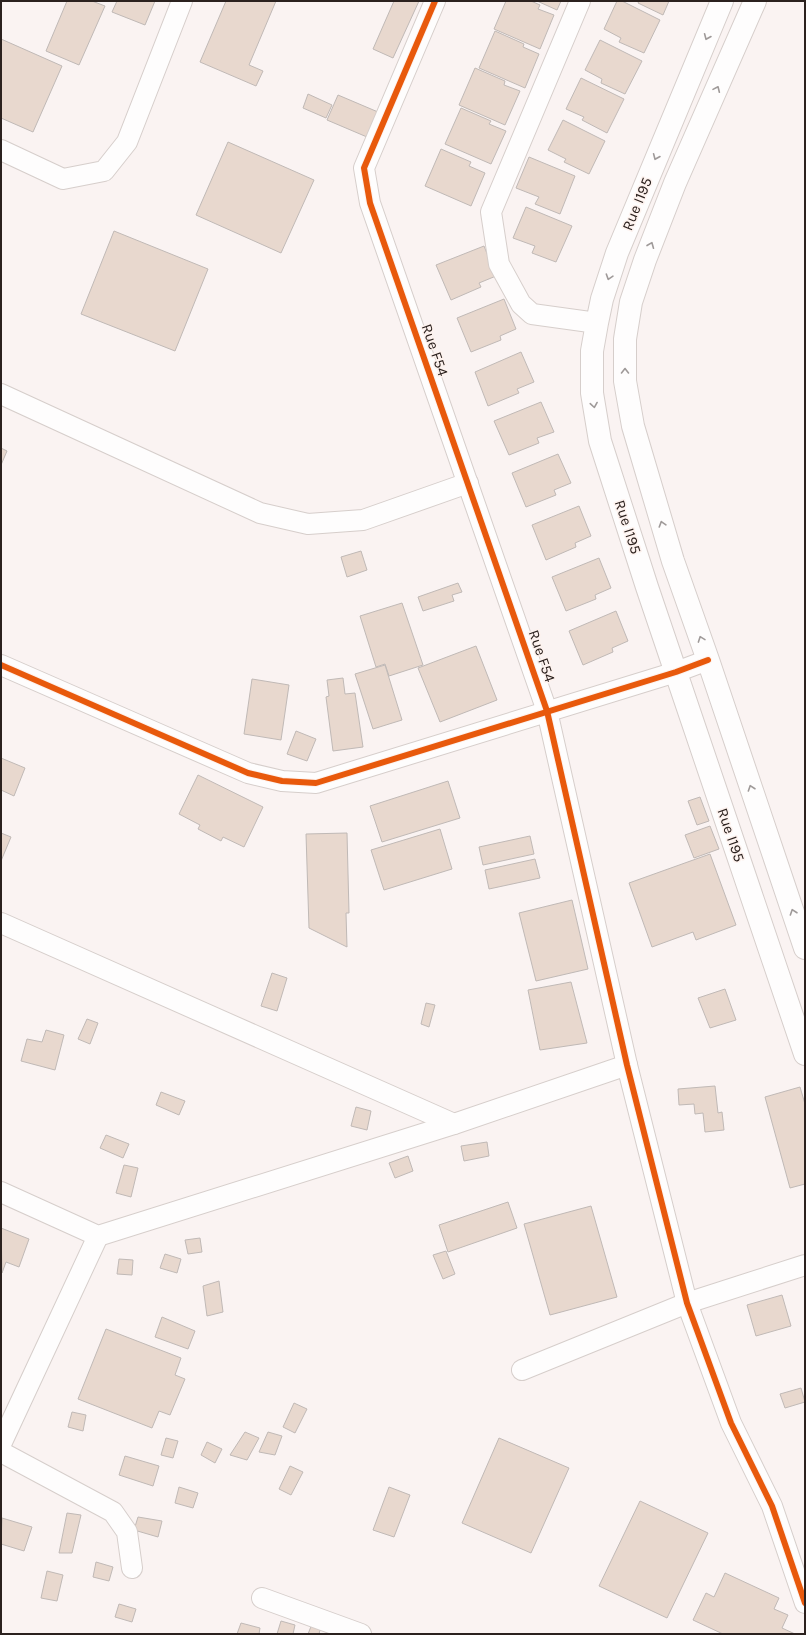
<svg xmlns="http://www.w3.org/2000/svg" width="806" height="1635" viewBox="0 0 806 1635" font-family="Karla,sans-serif">
<style>
.building{fill:#e8d8ce;stroke:#c0b9b6}
.lines{fill:none;stroke-linecap:round;stroke-linejoin:round}
.minor-casing{stroke:#d6cecb;stroke-width:22}
.secondary-casing{stroke:#d6cecb;stroke-width:24}
.minor{stroke:#fefdfd;stroke-width:20}
.secondary{stroke:#fefdfd;stroke-width:22}
.cycleway-casing{stroke:#fdf2ee;stroke-width:8}
.cycleway{stroke:#e8590c;stroke-width:6}
.oneway{stroke:#9f9a99}
.labels{text-anchor:middle;stroke-width:3;stroke-linejoin:round;paint-order:stroke}
.street-label{font-size:15px;fill:#2b211e;stroke:#fdf2ee}
</style>
<rect width="100%" height="100%" fill="#faf3f2"/>
<g class="building">
<path d="M67,1h25l13,5 -26,59 -33,-14z"/>
<path d="M117,1h38l-10,24 -33,-13z"/>
<path d="M226,1h50l-27,64 14,6 -7,15 -56,-24z"/>
<path d="M394,1h25l-26,57 -20,-9z"/>
<path d="M506,1h25l9,4 -2,4 16,6 -14,34 -46,-20z"/>
<path d="M537,1h24l-4,9z"/>
<path d="M617,1h5l38,19 -16,33 -25,-11 2,-4 -17,-9z"/>
<path d="M639,1h30l-6,14 -25,-12z"/>
<path d="M495,31l29,13 -1,3 16,7 -14,34 -46,-20z"/>
<path d="M1,39l61,27 -29,66 -32,-14z"/>
<path d="M600,40l42,21 -17,33 -24,-11 1,-4 -17,-9z"/>
<path d="M475,68l30,13 -1,4 16,6 -15,34 -46,-20z"/>
<path d="M581,78l43,21 -17,34 -25,-13 2,-3 -18,-8z"/>
<path d="M308,94l24,11 -6,13 -23,-10z"/>
<path d="M338,95l40,17 -11,25 -40,-17z"/>
<path d="M461,108l30,13 -2,3 17,7 -15,33 -46,-20z"/>
<path d="M563,120l42,21 -16,33 -25,-12 2,-3 -18,-9z"/>
<path d="M228,142l86,38 -33,73 -85,-38z"/>
<path d="M441,149l30,13 -2,4 16,7 -14,33 -46,-20z"/>
<path d="M529,157l46,19 -15,38 -25,-10 4,-7 -23,-9z"/>
<path d="M526,207l46,19 -16,36 -24,-9 3,-7 -22,-8z"/>
<path d="M114,231l94,38 -33,82 -94,-37z"/>
<path d="M484,246l12,30 -17,7 2,4 -30,13 -15,-35z"/>
<path d="M504,299l12,30 -16,7 1,4 -30,12 -14,-34z"/>
<path d="M521,352l13,30 -17,7 2,4 -31,13 -13,-34z"/>
<path d="M541,402l13,30 -17,6 2,5 -30,12 -15,-34z"/>
<path d="M1,448l6,3 -6,14z"/>
<path d="M558,454l13,29 -17,7 2,5 -30,12 -14,-34z"/>
<path d="M579,506l12,30 -16,7 1,4 -30,13 -14,-35z"/>
<path d="M361,551l6,19 -20,7 -6,-20z"/>
<path d="M599,558l12,30 -16,7 1,4 -30,12 -14,-34z"/>
<path d="M458,583l4,9 -10,3 2,6 -31,10 -5,-14z"/>
<path d="M402,603l21,62 -34,11 -4,-12 -9,3 -16,-51z"/>
<path d="M616,611l12,30 -16,7 1,4 -30,13 -14,-34z"/>
<path d="M476,646l21,54 -57,22 -22,-54z"/>
<path d="M385,665l17,55 -29,9 -18,-55z"/>
<path d="M343,678l2,16 10,-1 8,54 -30,4 -7,-54 3,-1 -2,-16z"/>
<path d="M252,679l37,6 -8,55 -37,-6z"/>
<path d="M296,731l20,8 -9,22 -20,-7z"/>
<path d="M1,758l24,10 -11,28 -13,-6z"/>
<path d="M198,775l65,32 -19,40 -21,-10 -2,4 -23,-12 2,-4 -21,-11z"/>
<path d="M448,781l12,37 -78,24 -12,-36z"/>
<path d="M700,797l9,24 -12,4 -9,-24z"/>
<path d="M710,826l9,23 -25,9 -9,-23z"/>
<path d="M440,829l12,40 -68,21 -13,-40z"/>
<path d="M1,833l10,4 -10,24z"/>
<path d="M347,833l2,80h-3l1,34 -38,-19 -3,-94z"/>
<path d="M530,836l4,18 -51,11 -4,-18z"/>
<path d="M710,854l26,71 -40,15 -3,-8 -41,15 -23,-64z"/>
<path d="M535,859l5,19 -51,11 -4,-19z"/>
<path d="M572,900l16,69 -52,12 -17,-68z"/>
<path d="M272,973l15,5 -10,33 -16,-5z"/>
<path d="M571,982l16,61 -47,7 -12,-60z"/>
<path d="M725,989l11,31 -26,8 -12,-30z"/>
<path d="M426,1003l9,2 -6,22 -8,-3z"/>
<path d="M87,1019l11,4 -8,21 -12,-5z"/>
<path d="M46,1030l18,5 -9,35 -34,-9 6,-22 15,3z"/>
<path d="M715,1086l3,27 4,-1 2,18 -19,2 -2,-19 -8,1 -1,-10 -15,1 -1,-16z"/>
<path d="M800,1087l5,17v80l-15,4 -25,-91z"/>
<path d="M161,1092l24,9 -6,14 -23,-10z"/>
<path d="M356,1107l15,4 -4,19 -16,-4z"/>
<path d="M106,1135l23,9 -6,14 -23,-10z"/>
<path d="M487,1142l2,14 -25,5 -3,-15z"/>
<path d="M408,1156l5,15 -18,7 -6,-15z"/>
<path d="M124,1165l14,3 -7,29 -15,-4z"/>
<path d="M508,1202l9,26 -69,24 -9,-27z"/>
<path d="M591,1206l26,91 -67,18 -26,-91z"/>
<path d="M1,1228l28,11 -10,28 -13,-5 -4,11z"/>
<path d="M200,1238l2,14 -14,2 -3,-14z"/>
<path d="M446,1251l9,23 -12,5 -10,-24z"/>
<path d="M165,1254l16,5 -4,14 -17,-5z"/>
<path d="M119,1259l14,1 -1,15 -15,-1z"/>
<path d="M219,1281l4,31 -16,4 -4,-30z"/>
<path d="M782,1295l9,31 -35,10 -9,-31z"/>
<path d="M162,1317l33,14 -7,18 -33,-12z"/>
<path d="M106,1329l75,29 -6,17 10,4 -15,36 -11,-4 -7,17 -74,-29z"/>
<path d="M801,1388l4,14 -20,6 -5,-14z"/>
<path d="M294,1403l13,6 -12,24 -12,-6z"/>
<path d="M72,1412l14,3 -3,16 -15,-4z"/>
<path d="M245,1432l14,6 -12,22 -17,-5z"/>
<path d="M268,1432l14,4 -7,19 -16,-3z"/>
<path d="M166,1438l12,3 -5,17 -12,-3z"/>
<path d="M499,1438l70,30 -38,85 -69,-30z"/>
<path d="M207,1442l15,7 -7,14 -14,-8z"/>
<path d="M125,1456l34,10 -6,20 -34,-11z"/>
<path d="M290,1466l13,6 -12,23 -12,-6z"/>
<path d="M179,1487l19,6 -5,15 -18,-5z"/>
<path d="M389,1487l21,8 -16,42 -21,-7z"/>
<path d="M640,1501l68,32 -41,85 -68,-32z"/>
<path d="M67,1513l14,2 -9,38h-13z"/>
<path d="M138,1517l24,4 -4,16 -24,-7z"/>
<path d="M2,1518l30,9 -8,24 -23,-7z"/>
<path d="M96,1562l17,5 -4,14 -16,-4z"/>
<path d="M47,1571l16,4 -6,26 -16,-3z"/>
<path d="M725,1573l54,25 -5,11 14,6 -6,13 13,6h-72l-30,-14 13,-27 8,4z"/>
<path d="M119,1604l17,5 -4,13 -17,-5z"/>
<path d="M281,1621l14,4 -2,9h-16z"/>
<path d="M241,1623l19,5 -1,6h-22z"/>
<path d="M312,1624l9,2 -2,8h-11z"/>
</g>
<g class="lines">
<g class="minor-casing">
<g id="minor">
<path d="M435,1l-71,167 6,35 177,508 80,354 60,238 44,120 41,83 33,97"/>
<path d="M580,1l-89,211 8,52 22,40 11,10 65,9"/>
<path d="M1,150l62,29 41,-8 23,-29 55,-141"/>
<path d="M1,394l259,119 48,11 55,-4 105,-37"/>
<path d="M1,665l247,108 34,8 34,2 360,-111 32,-12"/>
<path d="M1,923l453,201"/>
<path d="M1,1192l97,44 356,-112 173,-59"/>
<path d="M522,1370l165,-67 118,-38"/>
<path d="M1,1444l97,-208"/>
<path d="M1,1452l112,60 14,20 5,36"/>
<path d="M262,1598l99,36"/>
</g>
</g>
<g class="secondary-casing">
<g id="secondary">
<path d="M722,1l-105,252 -15,46 -5,24 -5,28v42l8,48 47,146 158,467"/>
<path d="M755,1l-80,182 -30,77 -14,42 -6,37v42l8,45 40,135 35,99 97,288"/>
</g>
</g>
<use href="#minor" class="minor"/>
<use href="#secondary" class="secondary"/>
<g class="cycleway-casing">
<g id="cycleway">
<path d="M435,1l-71,167 6,35 177,508 80,354 60,238 44,120 41,83 33,97"/>
<path d="M1,665l247,108 34,8 34,2 360,-111 32,-12"/>
</g>
</g>
<use href="#cycleway" class="cycleway"/>
</g>
<defs><path id="oneway-chevron" d="M-2-3.5L2.5 0L-2 3.5" fill="none" stroke-width="1.6" stroke-linecap="round" stroke-linejoin="round"/></defs>
<g class="oneway">
<use href="#oneway-chevron" transform="translate(707 37) rotate(113)"/>
<use href="#oneway-chevron" transform="translate(717 89) rotate(-66)"/>
<use href="#oneway-chevron" transform="translate(656 157) rotate(113)"/>
<use href="#oneway-chevron" transform="translate(651 245) rotate(-68)"/>
<use href="#oneway-chevron" transform="translate(609 277) rotate(108)"/>
<use href="#oneway-chevron" transform="translate(625 371) rotate(-90)"/>
<use href="#oneway-chevron" transform="translate(594 405) rotate(81)"/>
<use href="#oneway-chevron" transform="translate(662 524) rotate(-107)"/>
<use href="#oneway-chevron" transform="translate(701 639) rotate(-110)"/>
<use href="#oneway-chevron" transform="translate(751 788) rotate(-109)"/>
<use href="#oneway-chevron" transform="translate(793 912) rotate(-109)"/>
</g>
<g class="labels">
<g class="street-label">
<text transform="translate(637 204) rotate(-68)" y="5">Rue I195</text>
<text transform="translate(435 350) rotate(71)" y="5">Rue F54</text>
<text transform="translate(628 527) rotate(72)" y="5">Rue I195</text>
<text transform="translate(542 656) rotate(71)" y="5">Rue F54</text>
<text transform="translate(731 835) rotate(71)" y="5">Rue I195</text>
</g>
</g>
<rect width="806" height="1635" fill="none" stroke="#2b211e" stroke-width="4"/>
</svg>
